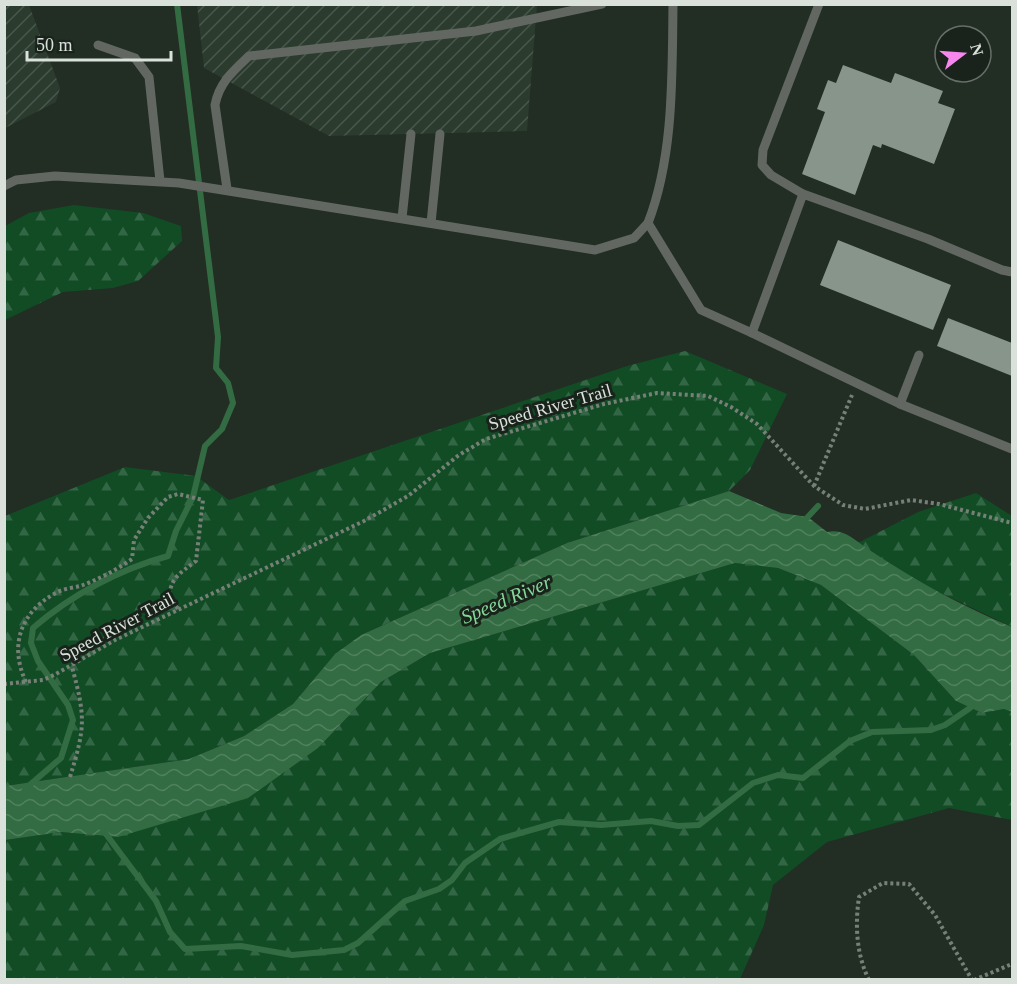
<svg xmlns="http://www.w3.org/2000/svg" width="1017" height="984" viewBox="0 0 1017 984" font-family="Georgia,serif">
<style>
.industrial{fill:url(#industrial-furrows)}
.forest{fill:url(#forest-firs)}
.water{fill:url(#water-waves)}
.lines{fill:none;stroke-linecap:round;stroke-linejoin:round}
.stream{stroke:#336c42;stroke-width:6}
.building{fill:#87958a}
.path{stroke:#778078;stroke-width:4;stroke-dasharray:3 3;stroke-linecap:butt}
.lane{stroke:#626762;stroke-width:9}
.labels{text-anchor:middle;stroke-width:6;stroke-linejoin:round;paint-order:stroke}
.street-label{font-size:18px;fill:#dae1db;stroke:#19231b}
.water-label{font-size:20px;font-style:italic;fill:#85d798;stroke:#19231b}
</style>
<defs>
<pattern id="industrial-furrows" width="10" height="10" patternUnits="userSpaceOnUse" patternTransform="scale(1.5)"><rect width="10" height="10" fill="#2b3b2e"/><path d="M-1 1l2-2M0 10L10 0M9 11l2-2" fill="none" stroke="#49574c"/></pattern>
<pattern id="forest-firs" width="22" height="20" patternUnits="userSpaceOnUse" patternTransform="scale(1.5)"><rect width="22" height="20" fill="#114c25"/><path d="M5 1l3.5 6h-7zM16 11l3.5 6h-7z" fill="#364"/></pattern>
<pattern id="water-waves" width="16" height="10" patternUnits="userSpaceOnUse" patternTransform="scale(1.5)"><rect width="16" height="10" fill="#336c42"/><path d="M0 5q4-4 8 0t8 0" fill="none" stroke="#50815d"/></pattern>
</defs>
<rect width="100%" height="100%" fill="#222d24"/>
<g class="industrial">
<path d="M5,4l24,1 31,83 -4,14 -51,26z"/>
<path d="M197,5h340l-10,126 -198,5 -125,-68z"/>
</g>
<g class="forest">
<path d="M74,205l69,8 38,13 1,15 -44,40 -25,7 -50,4 -58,28v-94l24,-13z"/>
<path d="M685,351l102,43 -37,76 -21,21 -162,52 -206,92 -26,19 -42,50 -49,32 -55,23 -184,27v-270l120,-49 71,9 33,24 398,-134z"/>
<path d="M976,493l36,23v111l-94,-45 -60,-39 60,-31z"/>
<path d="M735,563l43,5 43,17 93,70 42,46 26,12 22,-4 8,3v108l-63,-12 -122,34 -54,43 -9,40 -24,54h-735l-1,-139 57,-8 57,5 200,-89 63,-66 49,-29z"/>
</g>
<path class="water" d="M729,491l52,22 27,4 19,15c19,-4 29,10 44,19 45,30 91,55 141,76v85l-8,-3 -22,4 -26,-12 -42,-46 -93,-70 -43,-17 -43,-5 -305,90 -49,29 -63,66 -70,50 -130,39 -57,-5 -56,8v-54l184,-27 55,-23 49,-32 42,-50 26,-19 206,-92z"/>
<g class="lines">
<g class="stream">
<path d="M804,521l14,-15"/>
<path d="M25,789l36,-31 12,-38 -5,-15 -30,-44 -7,-18 2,-15c38,-33 87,-59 135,-72l8,-25 17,-34 12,-51 17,-17 11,-26 -5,-20 -12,-15 2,-31 -41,-333"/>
<path d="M103,830l53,71 14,31 15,17 56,-3 51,9 52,-5 14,-7 47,-42 34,-12 13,-9 13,-17 35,-24 59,-17 42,3 50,-4 27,5 21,-1 54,-42 25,-8 25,3 47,-37 22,-9 59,-2 14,-5 25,-17"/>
</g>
</g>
<g class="building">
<path d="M843,65l48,18 4,-10 48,18 -5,12 17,6 -21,55 -52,-20 -1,4 -8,-3 -18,50 -53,-21 23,-62 -8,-3 11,-29 8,3z"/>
<path d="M838,240l113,45 -18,45 -113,-45z"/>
<path d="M948,318l64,25v33l-75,-30z"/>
</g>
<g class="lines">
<g class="path">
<path d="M814,486l38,-91"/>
<path d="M26,682c-17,-36 -6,-70 30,-89 8,-5 19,-5 27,-8 18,-7 33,-15 49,-26l2,-19 14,-22 20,-21 10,-3 25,6 -7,61c-17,13 -28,18 -26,41l9,7"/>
<path d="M4,684l39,-4 11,-5 61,-35 249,-119 44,-25 51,-41 27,-16 118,-35 53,-11 51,3 23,11 26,17 57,62 29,19 22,4 46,-9 28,4 73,19"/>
<path d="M70,777c15,-49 16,-59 2,-110"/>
<path d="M869,980c-13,-26 -14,-56 -10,-83l24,-14 26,1 26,31 37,65"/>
<path d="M974,980l38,-16"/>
</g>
<g class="lane">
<path d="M673,4c-1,72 1,152 -25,219l53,87 51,23"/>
<path d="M98,45l37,13 14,19 11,104"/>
<path d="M4,186l12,-6 39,-4 124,7 416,67 39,-12 14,-15"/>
<path d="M227,189l-12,-84c4,-22 18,-34 34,-49l227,-25 126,-27"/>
<path d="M803,194l-32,-19 -9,-10 1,-15 56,-146"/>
<path d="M402,218l9,-84"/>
<path d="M431,223l9,-89"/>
<path d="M1012,272l-10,-2 -74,-31 -125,-45 -51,139 148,71 112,45"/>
<path d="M900,404l19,-49"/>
</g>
</g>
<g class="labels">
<g class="street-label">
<text transform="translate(550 407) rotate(-16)" y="6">Speed River Trail</text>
<text transform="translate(117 627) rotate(-28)" y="6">Speed River Trail</text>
</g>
<g class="water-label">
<text transform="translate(506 599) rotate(-23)" y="7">Speed River</text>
</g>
</g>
<rect width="1017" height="984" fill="none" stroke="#dae1db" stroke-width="12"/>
<g transform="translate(963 54) rotate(73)"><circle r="28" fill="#19231b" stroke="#666f68" stroke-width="1.5"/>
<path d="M0-4.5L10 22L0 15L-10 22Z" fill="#f688ed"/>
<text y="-9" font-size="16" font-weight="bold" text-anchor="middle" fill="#dae1db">N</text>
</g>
<path d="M27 51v9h144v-9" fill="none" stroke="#dae1db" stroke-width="3"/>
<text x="36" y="51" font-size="18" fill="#dae1db" stroke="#19231b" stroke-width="4.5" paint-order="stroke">50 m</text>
</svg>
